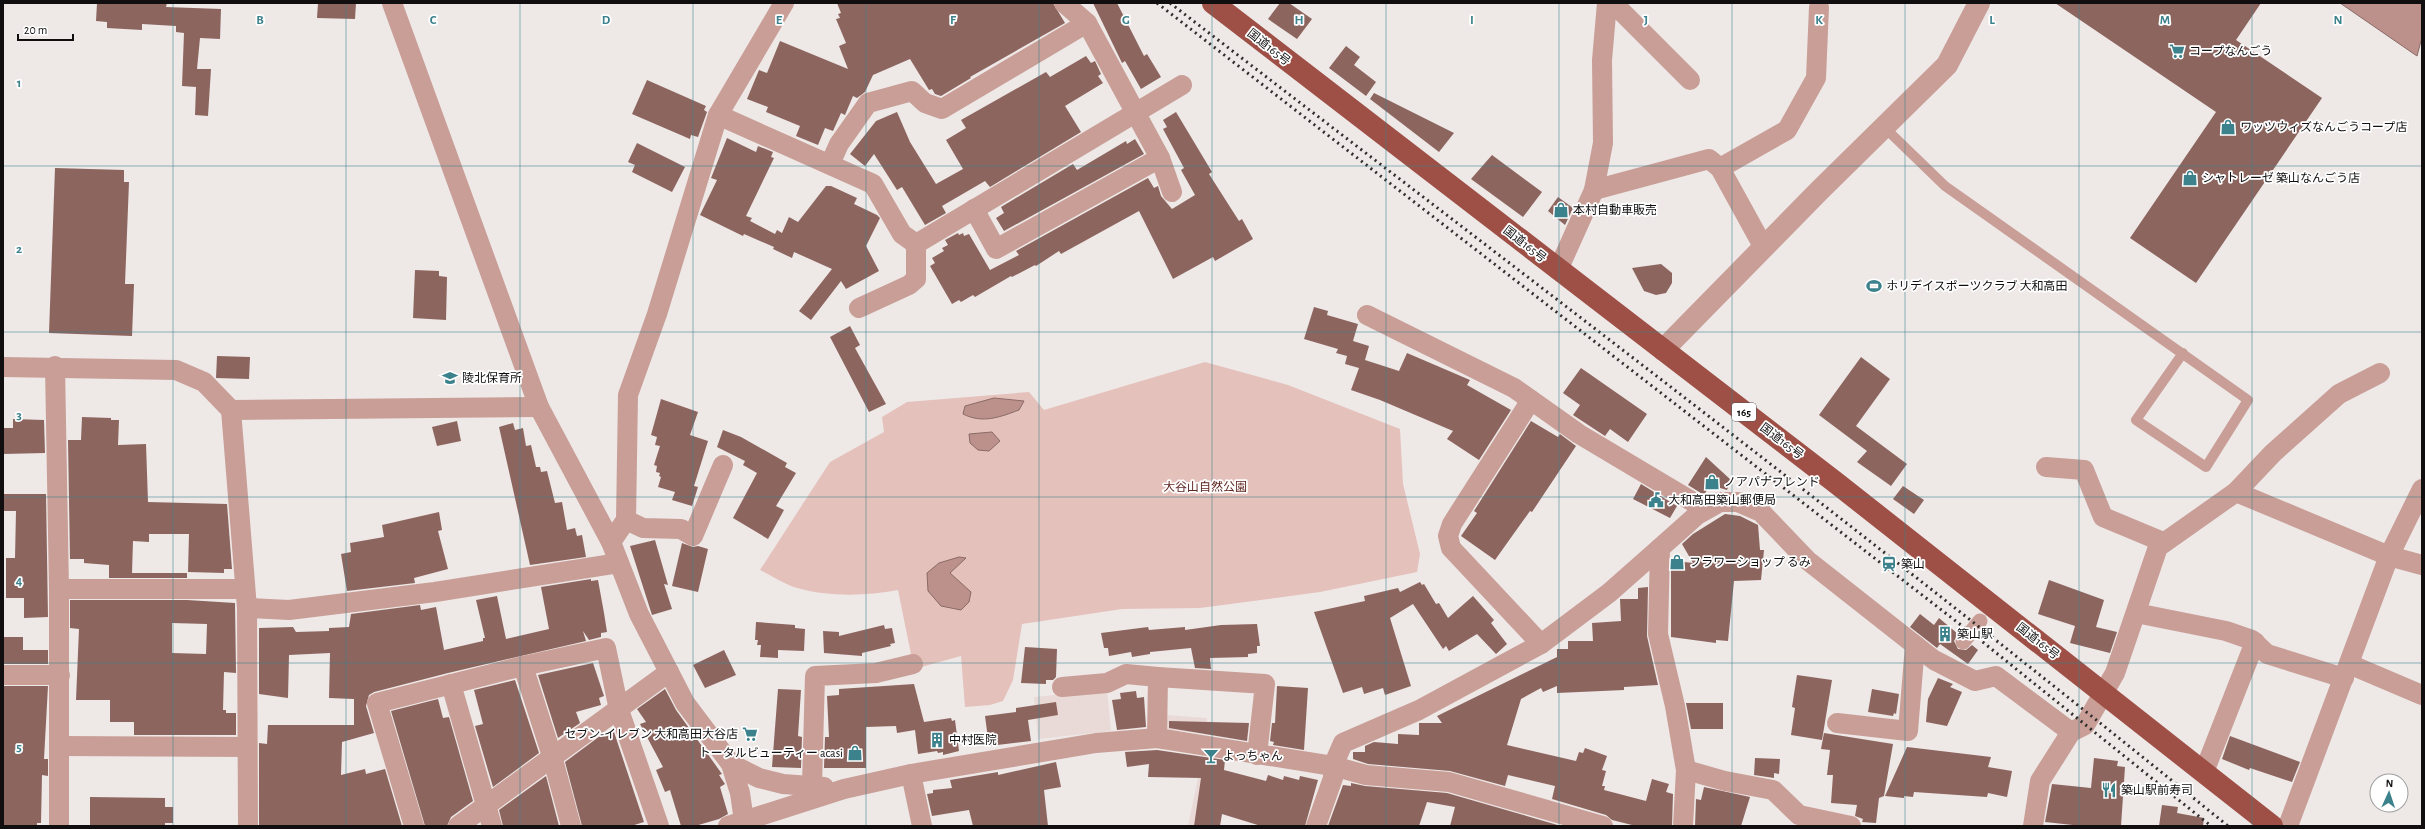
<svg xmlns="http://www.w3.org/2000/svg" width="2425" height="829" viewBox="0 0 2425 829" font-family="'Alegreya Sans','Noto Sans JP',sans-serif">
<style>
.built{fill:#e9dad8}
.green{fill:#e5c1bb}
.water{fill:#bd918b;stroke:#896a66}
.building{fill:#8d655f;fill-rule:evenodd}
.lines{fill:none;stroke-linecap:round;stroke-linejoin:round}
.service{stroke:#c89e97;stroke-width:10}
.pedestrian{stroke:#c89e97;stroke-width:15}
.minor{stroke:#c89e97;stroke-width:20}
.tertiary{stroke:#c89e97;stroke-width:22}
.trunk{stroke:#9e5046;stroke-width:22}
.rail{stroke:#302d2d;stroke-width:3;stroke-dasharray:2 4;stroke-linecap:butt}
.grid{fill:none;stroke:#3c828d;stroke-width:1;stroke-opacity:0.55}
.labels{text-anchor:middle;stroke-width:3.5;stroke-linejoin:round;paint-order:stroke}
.shield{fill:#fff;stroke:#585656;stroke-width:1}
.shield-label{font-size:11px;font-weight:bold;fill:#100e0e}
.street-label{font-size:12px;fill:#100e0e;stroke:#fff}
.poi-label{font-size:12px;fill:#100e0e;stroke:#fff;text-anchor:start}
.park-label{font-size:12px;fill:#5f2620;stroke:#fff}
.grid-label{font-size:13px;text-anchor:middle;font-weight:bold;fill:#3c828d;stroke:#fff;stroke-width:3.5;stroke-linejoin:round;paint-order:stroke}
</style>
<rect width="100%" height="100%" fill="#eee8e7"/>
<g class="built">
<path d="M1107,690l4,41 -73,8 -4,-42z"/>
<path d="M1165,715l42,3 -1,15 -42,-3z"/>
<path d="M1201,764l5,62h-18z"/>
</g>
<path class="green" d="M1205,362l83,23 112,44 3,55 17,70 -3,18 -97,20 -120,16 -78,1 -100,15 -9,56 -10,21 -13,4 -25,2 -4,-51 -47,13 -16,-79c-33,6 -69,7 -101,-2 -13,-4 -25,-12 -37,-18l70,-108 54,-30 -2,-15 25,-15 122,-10 15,18z"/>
<g class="water">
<path d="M2340,3h82v34l-5,19z"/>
<path d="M994,398l30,3 -5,9c-19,7 -36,14 -56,4l2,-8z"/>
<path d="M992,432l8,9 -11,10 -11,-1 -8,-7 -1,-9z"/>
<path d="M959,557l7,1 -16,15 21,19 -2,10 -8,8 -20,-4 -13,-15 -1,-18 12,-10z"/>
</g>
<g class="building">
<path d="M97,3h70l-1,4 55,2 -1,30 -20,-1 -3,31h14l-3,47 -13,-1 1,-28 -14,-1 2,-53 -8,-1v-6l-34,-2v6l-35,-2v-6l-11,-1z"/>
<path d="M318,3h38l-1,16 -38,-1z"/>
<path d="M837,3h216l12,20 -95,54 1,1 -30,18 -6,-2 -3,-5 -3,1 -19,-31 -37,16 -8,17 -8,6 -4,-2 -8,19 -4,-2 -8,18 -8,-3 -7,17 -22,-9 4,-10 -34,-14 2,-5 -21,-8 12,-29 8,3 13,-32 68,28 -9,-23 7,-3 -10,-24 4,-1 -2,-4 3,-1z"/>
<path d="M1093,3h24l27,53 3,-2 14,23 -20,12 -16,-28 -3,2z"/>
<path d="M1280,3h9l23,16 -15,20 -29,-20z"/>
<path d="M2055,3h206l-25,37 86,58 -126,185 -66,-45 86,-126z"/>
<path d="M1346,46l14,11 -6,8 22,17 -10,14 -37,-28z"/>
<path d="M1086,56l5,7 4,-2 6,13 -3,2 5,7 -38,23 16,26 -91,55 -5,-6 -43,25 4,7 -21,12 -23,-38 -5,3 -23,-36 -9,12 -15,-12 26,-33 21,-9 13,30 26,42 27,-15 -17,-29 20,-12 -5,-8 85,-48 4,5z"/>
<path d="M647,80l59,26 -2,4 3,2 -9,25 -7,-2 -1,4 -58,-25z"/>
<path d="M1374,93l80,40 -15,19 -69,-53z"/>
<path d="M1176,112l36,60 -3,2 30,47 3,-2 11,20 -38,22 -2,-4 -40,22 -34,-68 -78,43 -2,-3 -23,15 -1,-1 -23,12 -1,-1 -36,21 -2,-2 -12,7 -2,-2 -7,4 -22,-38 5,-3 -3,-5 12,-7 -2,-3 6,-3 -3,-5 13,-7 1,2 4,-2 1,3 5,-2 21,36 29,-15 -3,-4 132,-73 6,10 4,-2 3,10 11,13 23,-14 -14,-25 3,-2 -21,-39 4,-2 -4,-7z"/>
<path d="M727,138l29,14 2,-6 15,6 -2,5 3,1 -28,58 6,2 -2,3 25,13 2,-4 5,3 7,-16 9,5 28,-36h5l26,12 -3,6 23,11 3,3 -14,28 13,25 -33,18 -5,-8 -30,39 -12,-9 33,-42 -38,-17 -2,6 -19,-9 1,-2 -30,-13 -1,2 -43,-21 17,-35 -6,-2z"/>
<path d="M1135,139l9,15 -140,77 -8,-13 8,-5 -3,-6 72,-43 4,6 49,-29 1,3z"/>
<path d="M637,143l48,24 -13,25 -40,-20 3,-7 -7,-3z"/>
<path d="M1492,155l50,37 -19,25 -52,-38z"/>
<path d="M55,168l69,2v12h5l-4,102h9l-2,52 -83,-3z"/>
<path d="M1558,197l15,11 -8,17 -17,-14z"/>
<path d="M1661,264l11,9v10l-6,10 -10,2 -12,-4 -12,-23z"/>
<path d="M415,270l24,1v5l8,1 -1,43 -33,-2z"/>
<path d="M1314,307l14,4 -1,4 31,9 -5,17 16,5 -4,14 34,11 8,-18 63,27 -3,5 44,25 -32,50 -32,-21 6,-8 -73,-31 -29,-10 8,-22 -14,-4 2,-8 -11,-3 2,-4 -34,-10z"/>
<path d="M850,326l10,19 -5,3 31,56 -17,8 -39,-75z"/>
<path d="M217,356l33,1 -1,22 -33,-1z"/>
<path d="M1861,357l29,22 -34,47 51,38 -16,22 -34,-24 10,-11 -48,-36z"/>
<path d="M1581,368l66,46 -19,28 -18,-13 -5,7 -32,-21 7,-10 -17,-12z"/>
<path d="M661,399l37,13 -8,23 18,6 -14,45 4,1 -6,19 -20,-6 3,-8 -17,-5 3,-10 -2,-1 1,-3 -4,-1 1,-6 -3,-1 6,-19 -5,-1 2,-8 -6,-2z"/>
<path d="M82,417l29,1v2h8l-1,25 28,-1 2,58 79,2 5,65h-8v4l-36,-1 1,-38h-40v8l-16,-1 -1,32h55v5h-78v-13l-25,-2v-4h-14l-2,-119h13z"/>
<path d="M13,419l31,1 1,33 -42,1v-26h10z"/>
<path d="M457,421l4,20 -24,5 -5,-19z"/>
<path d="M1531,421l27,16 2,-3 16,12 -44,66 -2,-1 -35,49 -34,-24 16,-23 -3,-2z"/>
<path d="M513,423l2,7 8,-2 3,18 5,-1 5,22h4l1,5 6,-1 8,32 7,-1 5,28 8,-2 2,8 5,-1 4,22 -56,8 -31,-138z"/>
<path d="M723,430l18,7 46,26 -2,4 11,6 -20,33 8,4 -16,29 -35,-21 24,-45 -14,-8 2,-4 -28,-14z"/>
<path d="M1706,457l25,23 -4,10 -17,-5 -6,10 -16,-10z"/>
<path d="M1641,484l36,22 -7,12 -37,-19z"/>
<path d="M1903,486l21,14 -10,14 -21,-15z"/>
<path d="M3,494h43l2,123 -24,1v-20h-18v-40h9l1,-47h-13z"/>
<path d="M439,512l3,18 -4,1 10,38 -34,9 1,5 -68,8 -6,-37 10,-2 -1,-9 34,-6 -2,-12z"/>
<path d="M1725,514l15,2 18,9 2,25h4l-3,30 -27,1 -6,60 -12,-1v3l-45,-6v-71h3l1,-5 18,2 -11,-19 11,-10z"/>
<path d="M655,540l13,45 -4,-1 8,25 -20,6 -22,-69z"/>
<path d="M682,543l11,4 5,-1 10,3 -10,43 -26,-6z"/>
<path d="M591,579v2l7,-1 6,33 3,19 -6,1v4l-12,3 -6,-9 3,10 -138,32 -74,19 -5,3 -3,11 8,27 -32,9 -1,33 24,-6 1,5 19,-5 17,57h-143v-83l8,1 1,-19h86v-26l-25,-1 1,-45 -41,2 -1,43 -29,-4v-66l34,-1 3,5 33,-1v-3l20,-1 2,-13 69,-9 1,5 15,-3 8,43 39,-9v-3h2l-9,-38 21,-4 9,43 43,-10 -8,-42z"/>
<path d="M2049,580l55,20 -8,27 21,5 -7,21 -40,-10 5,-17 -37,-12z"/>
<path d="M1420,582l2,3 2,-1 12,20 3,-1 9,15 25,-22 21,24 -3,3 16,21 -11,10 -19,-20 -28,17 -3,-5 -3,3 -30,-45 -23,14 21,68 -26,9 -2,-7 -19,6 -2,-7 -19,6 -29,-81 51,-11 -1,-5 34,-8 2,4z"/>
<path d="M1648,587l-1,49 11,49 -34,2v3l-67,3v-7l-14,6 -2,-4 -20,11 -14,46 69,16 3,-9 4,1 2,-5 22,8 -5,14 4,1 -4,15h3l-1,4 42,11 6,-22 17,5 -3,8 7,2 -1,32h-36l-24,-6 -6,-5 -54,-16 3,-13 -47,-11 -3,11 -55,-15 -82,-7 -15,-5v-7h12v-6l9,-4 24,2v-10l21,1v-12h23l-5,-7 120,-59v-8h11v-8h25l-1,-18 29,-2 -1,-22h18v-11z"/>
<path d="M70,600h117l48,3 1,70 -12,-1 -1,38h3v3h10v22h-102v-13h-24v-22h-34l3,-71 -9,-1zM172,623l35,1 -1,30 -34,-1z"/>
<path d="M1920,614l14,11 5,-7 19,16 -4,7 4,8 8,1 6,-5 6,5 -10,14 -28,-20 -3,4 -27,-21z"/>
<path d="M756,622l39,3v3l10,1 -1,22 -26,-1v8l-18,-1 1,-12h-4l1,-5h-3z"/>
<path d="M1257,624l3,22h-3v7l-9,1v3l-38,1 1,11 -16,-1 -4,-20 -41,4v2l-18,3 -1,-5 -22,4 -1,-8h-4l-3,-15 47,-6 1,3 36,-3v3l36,-5z"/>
<path d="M884,625l1,4 7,-1 3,15 -5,1 1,2 -29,7v3l-38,-3 -1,-22 16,1v4z"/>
<path d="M3,637h20v13h25v14h-45z"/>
<path d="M1025,647l32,2 -1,28 -3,3h-7v4l-25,-1z"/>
<path d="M724,650l12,25 -31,13 -12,-23z"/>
<path d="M593,663l11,33 -5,2 2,7 -25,7 4,11 -22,15 -20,-63z"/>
<path d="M1797,675l35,5 -10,60 -31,-5 4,-27 -3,-1z"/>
<path d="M1938,678l15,6 -3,3 12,5 -15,34 -21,-4 2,-23z"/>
<path d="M515,680l24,73 -46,34 -18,-61 8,-2 -9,-34z"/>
<path d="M914,684l10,38 27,-4 1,3 3,-1 4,31 -16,4v-3l-5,1 -1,-2 -19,3 -3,-24 -18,3 -1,-7 -30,1v41h-42l1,-31h4l-2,-41 12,-1v-6z"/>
<path d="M3,686h45l-4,73h4v17l-6,-1 -1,48h-4v3h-34z"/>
<path d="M1277,686l31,2 -4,62 -31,-5 1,-3 -4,-1 2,-18h3z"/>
<path d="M665,689l11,21 46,64 -3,1 6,9 -5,3 8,27 -9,5 -24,7h-14l-11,-36 -5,2 -9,-22 7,-3 -23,-43 6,-2 -9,-13z"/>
<path d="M778,689l23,1 -3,46 4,1 -1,31 -29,-1z"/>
<path d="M1872,689l27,5 -3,20 -2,-1 -1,3 -25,-4z"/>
<path d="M1136,691l1,7 7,-1 2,30 -29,3 -5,-30 9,-1 -1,-6z"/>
<path d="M438,699l5,19 6,-1 24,84 -22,16 -4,9h-22l-34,-115z"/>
<path d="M1056,702l2,13 -30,5 3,21 -42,5 -4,-30 31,-4v-4z"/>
<path d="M1686,703h37v26h-32z"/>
<path d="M1169,721l80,2 -2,18 -78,-13z"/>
<path d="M614,732l30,90 -13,4h-49l-17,-64 35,-26z"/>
<path d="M1824,733l69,11 -9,52 -5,2 -3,25 -14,-1 1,-3 -8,-3 2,-11 -26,-2 2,-28h-6l3,-25 -9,-1z"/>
<path d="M2230,736l70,26 -8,20 -42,-14 -1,2 -27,-11z"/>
<path d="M1907,747l84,10 -3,10 24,4 -5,26 -19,-4 -1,4 -73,-5 -1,5 -9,-1v2l-19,-2z"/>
<path d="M1157,750l68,10 -1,10 42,11 2,-6 15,5 1,-4 15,4 1,-4 18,4 -13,46h-44l-39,-12 -2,12h-26l7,-48 -53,-1 1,-13 -22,3 -2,-15z"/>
<path d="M1755,758l25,1 -1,15 -5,-1v5l-20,-3z"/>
<path d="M2094,758l24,3 -1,5 8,1 -4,59h-39l-37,-4 7,-38 39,4z"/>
<path d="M1056,762l5,25 -17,3 4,36h-75l-4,-16 -37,6 -5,-22 6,-1v-3l19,-2 -2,-8 48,-8v3z"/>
<path d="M546,776l13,50h-56l-4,-16z"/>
<path d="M1351,783l14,3 82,7 114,33h-111l5,-19 -28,-5 -8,24h-91l15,-41 8,1z"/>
<path d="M1704,787l46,10 -9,29h-46l1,-27 5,1z"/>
<path d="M90,797l75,1v9h8v16h-8v3h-75z"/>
<path d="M2162,805l16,2 -1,6 27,5 -1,8h-44z"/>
</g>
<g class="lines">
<path class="service" d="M1884,127l61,59 303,214 -42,67 -70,-47 47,-67"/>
<path class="pedestrian" d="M1963,642l17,-21"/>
<g class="minor">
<path d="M392,3l147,404 72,135 28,72 46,89 46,61 9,29 4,28"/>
<path d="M1064,3l23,20 73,135 12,34"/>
<path d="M1613,3l77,77"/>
<path d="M718,115l155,69 29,50 14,10 266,-159"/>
<path d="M830,164l9,-20 29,-41 44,-12 13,12 17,6 145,-86"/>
<path d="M1720,168l67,-38 29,-52 3,-71"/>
<path d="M1594,190l115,-31 11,9 44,80"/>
<path d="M974,209l22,40 164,-91"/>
<path d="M1558,270l36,-80 9,-47 -1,-83 5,-57"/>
<path d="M859,308l50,-23 7,-6v-35"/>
<path d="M1367,315l147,73 65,46 126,75"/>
<path d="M55,366l4,223v237"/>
<path d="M3,367l173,3 28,12 27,28 16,198 1,218"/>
<path d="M1531,400l-79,124 -4,12 3,12 90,96"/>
<path d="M231,410l308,-3"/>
<path d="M2046,467l38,3 19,47 60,25"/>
<path d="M2236,492l153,64 33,9"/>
<path d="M626,520l17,8 38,1 12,7 30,-71"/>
<path d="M611,542l15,-22 2,-125 29,-81 61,-199 66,-112"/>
<path d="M59,589h186"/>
<path d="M247,608l42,2 146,-18 184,-29"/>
<path d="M2136,613l90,18 26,9 15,14 77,24"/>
<path d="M2349,664l73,31"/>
<path d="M523,666l29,90 19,70"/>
<path d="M3,675h57"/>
<path d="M1158,677l107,7 -8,71"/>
<path d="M451,684l41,142"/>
<path d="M1062,687l45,-4 19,-9 32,3 -1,61"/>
<path d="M1837,723l71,8 7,-86"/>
<path d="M60,746l187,1"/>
<path d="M731,764l28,14 24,6 41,3"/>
<path d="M1686,770l39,11 48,9 26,25 52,11"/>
<path d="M2204,772l51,-130"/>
<path d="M911,774l11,52"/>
<path d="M812,785l3,-109 61,-3 37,-9"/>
<path d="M414,826l-37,-123 146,-37 83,-18 13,62 40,116"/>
<path d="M458,826l211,-154"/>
<path d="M728,826l116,-37 67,-15 185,-31 61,-5 176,28 33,9 83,7 154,44"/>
<path d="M1316,826l17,-48v-12l10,-23 76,-33 122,-66 68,-51 51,-45"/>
<path d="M1683,826l3,-56 -11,-64 -17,-72 2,-86 37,-33 23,-13h18l23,10 46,48 127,100 41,21 21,-5 75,56"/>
<path d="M2033,826l7,-45 31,-49 14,-7 30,-52 43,-126 78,-55 37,-39 66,-59 41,-21"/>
<path d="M2288,826l101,-270 33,-67"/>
</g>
<path class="tertiary" d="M1663,350l156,-159 128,-126 32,-62"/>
<path class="trunk" d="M1213,3l622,479 437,344"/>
<g class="rail">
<path d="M1157,3l822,636 232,187"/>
<path d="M1170,3c354,272 711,541 1058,823"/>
</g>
</g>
<path class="grid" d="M173,3v823M346,3v823M520,3v823M693,3v823M866,3v823M1039,3v823M1212,3v823M1386,3v823M1559,3v823M1732,3v823M1905,3v823M2079,3v823M2252,3v823M3,166h2419M3,332h2419M3,497h2419M3,663h2419"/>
<defs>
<g id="supermarket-bare" transform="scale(1.2)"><path d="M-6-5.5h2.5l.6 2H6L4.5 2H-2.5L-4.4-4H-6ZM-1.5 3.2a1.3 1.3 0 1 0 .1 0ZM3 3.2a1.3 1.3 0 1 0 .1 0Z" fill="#3c828d" stroke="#fff" stroke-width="2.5" paint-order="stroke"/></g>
<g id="shop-bare" transform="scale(1.2)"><path d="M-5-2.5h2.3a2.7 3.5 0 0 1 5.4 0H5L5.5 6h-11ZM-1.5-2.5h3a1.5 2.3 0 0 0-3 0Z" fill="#3c828d" stroke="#fff" stroke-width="2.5" paint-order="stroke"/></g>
<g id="stadium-bare" transform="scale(1.2)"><path d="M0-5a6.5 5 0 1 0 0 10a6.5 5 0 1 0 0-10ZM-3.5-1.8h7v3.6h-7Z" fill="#3c828d" stroke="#fff" stroke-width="2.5" paint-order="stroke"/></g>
<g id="school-bare" transform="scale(1.2)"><path d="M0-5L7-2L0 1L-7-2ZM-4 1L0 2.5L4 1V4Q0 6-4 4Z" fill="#3c828d" stroke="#fff" stroke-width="2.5" paint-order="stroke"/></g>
<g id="civic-bare" transform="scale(1.2)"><path d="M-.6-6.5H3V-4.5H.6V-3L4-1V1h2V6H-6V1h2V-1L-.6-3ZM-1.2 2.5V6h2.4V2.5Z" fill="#3c828d" stroke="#fff" stroke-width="2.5" paint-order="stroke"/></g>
<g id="station-bare" transform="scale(1.2)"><path d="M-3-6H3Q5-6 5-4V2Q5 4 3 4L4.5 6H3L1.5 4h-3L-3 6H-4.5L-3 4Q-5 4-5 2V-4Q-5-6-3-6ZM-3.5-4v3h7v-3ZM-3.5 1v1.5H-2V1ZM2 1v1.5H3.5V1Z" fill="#3c828d" stroke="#fff" stroke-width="2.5" paint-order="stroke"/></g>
<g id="building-bare" transform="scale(1.2)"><path d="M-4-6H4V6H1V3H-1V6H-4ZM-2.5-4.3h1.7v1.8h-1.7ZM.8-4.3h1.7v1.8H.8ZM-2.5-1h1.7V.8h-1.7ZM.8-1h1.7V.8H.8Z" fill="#3c828d" stroke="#fff" stroke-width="2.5" paint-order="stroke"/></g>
<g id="bar-bare" transform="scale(1.2)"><path d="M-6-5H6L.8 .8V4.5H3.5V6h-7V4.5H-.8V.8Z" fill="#3c828d" stroke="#fff" stroke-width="2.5" paint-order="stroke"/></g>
<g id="restaurant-bare" transform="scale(1.2)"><path d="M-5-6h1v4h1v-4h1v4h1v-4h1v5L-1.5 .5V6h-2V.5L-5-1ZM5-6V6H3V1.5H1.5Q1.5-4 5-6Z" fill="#3c828d" stroke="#fff" stroke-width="2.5" paint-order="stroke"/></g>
</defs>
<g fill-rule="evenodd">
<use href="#supermarket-bare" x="2177" y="51"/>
<use href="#shop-bare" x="2228" y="127"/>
<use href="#shop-bare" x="2190" y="178"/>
<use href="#shop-bare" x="1561" y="210"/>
<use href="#stadium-bare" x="1874" y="286"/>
<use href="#school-bare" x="450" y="378"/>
<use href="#shop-bare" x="1712" y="482"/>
<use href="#civic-bare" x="1656" y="500"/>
<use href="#shop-bare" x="1677" y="562"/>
<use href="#station-bare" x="1889" y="564"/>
<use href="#building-bare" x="1945" y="634"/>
<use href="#supermarket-bare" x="750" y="734"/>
<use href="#building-bare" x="937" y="740"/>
<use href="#shop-bare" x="855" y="753"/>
<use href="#bar-bare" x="1211" y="756"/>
<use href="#restaurant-bare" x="2109" y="790"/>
</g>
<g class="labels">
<rect class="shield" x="1732" y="403" width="24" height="18" rx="3"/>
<g class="shield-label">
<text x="1744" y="416">165</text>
</g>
<g class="street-label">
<text transform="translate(1269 47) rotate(38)" y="4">国道165号</text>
<text transform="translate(1525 244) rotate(38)" y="4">国道165号</text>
<text transform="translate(1782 441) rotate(37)" y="4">国道165号</text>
<text transform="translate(2038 641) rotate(38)" y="4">国道165号</text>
</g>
<g class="poi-label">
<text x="2189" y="55">コープなんごう</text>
<text x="2240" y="131">ワッツウィズなんごうコープ店</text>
<text x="2202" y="182">シャトレーゼ 築山なんごう店</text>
<text x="1573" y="214">本村自動車販売</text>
<text x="1886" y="290">ホリデイスポーツクラブ 大和高田</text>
<text x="462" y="382">陵北保育所</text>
<text x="1724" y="486">ノアパナフレンド</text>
<text x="1668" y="504">大和高田築山郵便局</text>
<text x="1689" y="566">フラワーショップ るみ</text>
<text x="1901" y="568">築山</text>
<text x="1957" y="638">築山駅</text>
<text x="738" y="738" text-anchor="end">セブン-イレブン 大和高田大谷店</text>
<text x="949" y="744">中村医院</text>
<text x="843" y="757" text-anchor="end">トータルビューティー acasi</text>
<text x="1223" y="760">よっちゃん</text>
<text x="2121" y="794">築山駅前寿司</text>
</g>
<g class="park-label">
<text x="1205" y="491">大谷山自然公園</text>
</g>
</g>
<g class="grid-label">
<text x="260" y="24">B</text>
<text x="433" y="24">C</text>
<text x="606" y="24">D</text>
<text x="779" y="24">E</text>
<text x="953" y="24">F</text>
<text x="1126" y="24">G</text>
<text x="1299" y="24">H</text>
<text x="1472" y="24">I</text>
<text x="1646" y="24">J</text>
<text x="1819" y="24">K</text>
<text x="1992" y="24">L</text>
<text x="2165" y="24">M</text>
<text x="2338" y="24">N</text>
<text x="19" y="87">1</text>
<text x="19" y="253">2</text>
<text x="19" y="419">3</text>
<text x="19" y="585">4</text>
<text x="19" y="751">5</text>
</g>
<rect width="2425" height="829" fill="none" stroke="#100e0e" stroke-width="8"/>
<g transform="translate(2389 793) rotate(3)"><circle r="19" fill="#ffffff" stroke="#9f9f9f"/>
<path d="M0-3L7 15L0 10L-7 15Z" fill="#3c828d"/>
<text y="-6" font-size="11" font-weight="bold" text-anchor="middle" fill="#100e0e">N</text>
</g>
<path d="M18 34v6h55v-6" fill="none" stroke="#100e0e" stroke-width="2"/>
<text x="24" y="34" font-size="12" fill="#100e0e" stroke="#ffffff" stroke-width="3" paint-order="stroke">20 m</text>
</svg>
